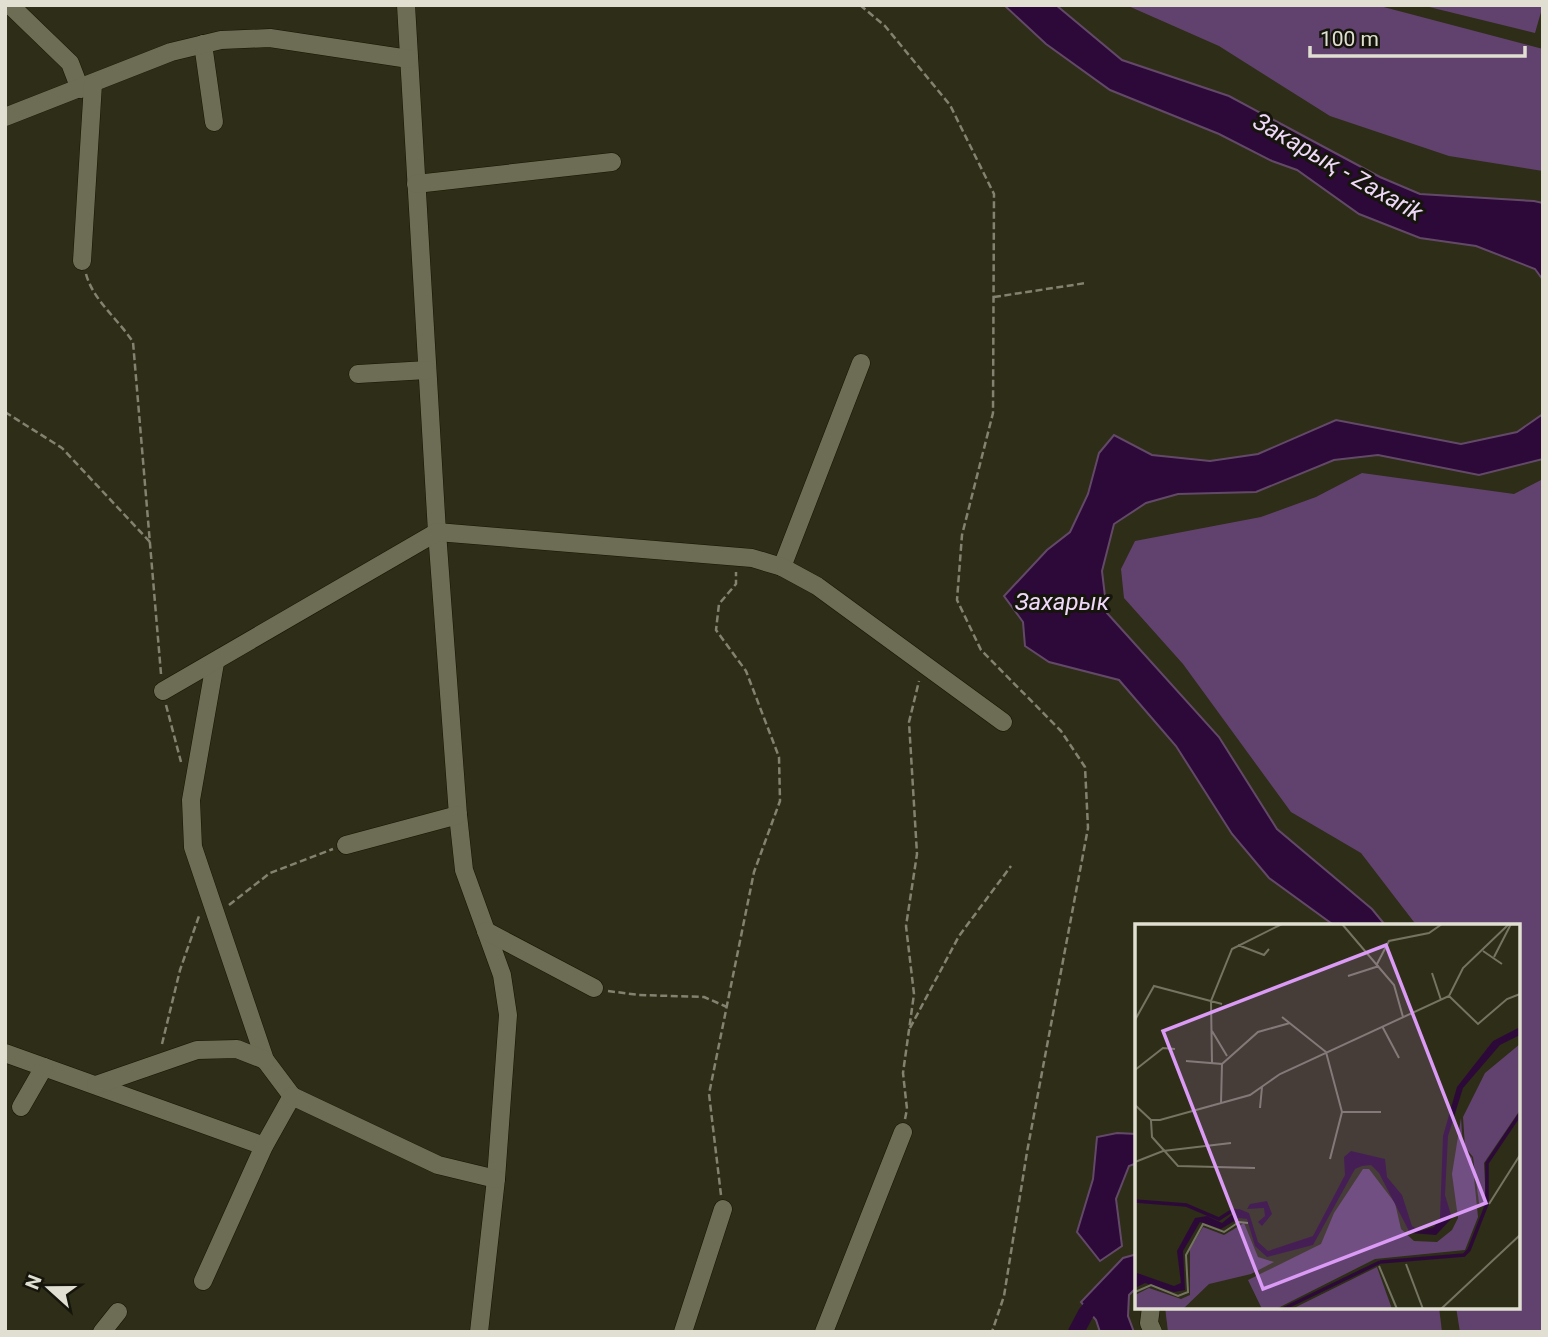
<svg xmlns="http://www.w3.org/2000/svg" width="1548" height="1337" viewBox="0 0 1548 1337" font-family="Roboto,sans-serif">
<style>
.green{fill:#61426e}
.water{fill:#2d093a;stroke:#634968;stroke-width:2}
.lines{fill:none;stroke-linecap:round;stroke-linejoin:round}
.canal{stroke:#2d093a;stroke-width:16}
.minor-casing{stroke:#171502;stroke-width:19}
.path{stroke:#838270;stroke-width:2.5;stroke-dasharray:7 3.5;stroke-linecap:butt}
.minor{stroke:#6d6c54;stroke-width:18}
.labels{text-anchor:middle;stroke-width:6;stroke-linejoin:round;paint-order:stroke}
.water-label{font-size:24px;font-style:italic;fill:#efd9f9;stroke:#15150b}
.inset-river{fill:none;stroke:#2d093a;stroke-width:3.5}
.inset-road{fill:none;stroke:#757462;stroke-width:2}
.view{fill:#da9af6;fill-opacity:0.15;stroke:#da9af6;stroke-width:3.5}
.inset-edge{fill:none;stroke:#e0dfd2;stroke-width:3.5}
</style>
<rect width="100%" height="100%" fill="#2e2d17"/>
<g class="green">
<path d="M1126,5h250l167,44v122l-94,-15 -119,-40 -111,-70z"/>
<path d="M1421,5h122l-8,28z"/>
<path d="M1362,473l152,21 29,-15v853h-83l-4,-25h62v-381h-101l-56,-73 -70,-41 -108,-148 -59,-66 -3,-29 14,-28 126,-24 55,-20z"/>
<path d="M1165,1307h274l3,25h-274z"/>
</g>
<g class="water">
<path d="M1004,5h52l66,55 107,36 151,81 40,17 114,7 9,2v77l-8,-11 -59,-23 -56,-8 -61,-24 -62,-44 -25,-9 -53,-27 -109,-44 -64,-46z"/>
<path d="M1543,414v45l-64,16 -101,-20 -44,5 -78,32 -78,2 -32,9 -32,21 -12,47 5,42 112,124 58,92 95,80 14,17h-51l-66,-48 -37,-44 -56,-88 -57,-66 -70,-18 -24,-16 -2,-24 -19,-26 43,-46 23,-18 18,-38 11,-41 15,-18 38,20 58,6 48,-7 78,-34 125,24 56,-12z"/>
<path d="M1117,1133l20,1v29l-8,3 -13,33 6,47 -22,15 -23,-29 16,-53 4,-42z"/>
<path d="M1137,1254v33l-8,8 -1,21 6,16h-34l-4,-12 -15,-18 42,-44z"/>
</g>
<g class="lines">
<path class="canal" d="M1076,1332l10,-19 15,-18"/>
<g class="minor-casing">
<g id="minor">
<path d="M10,5l60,58 10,26"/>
<path d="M406,5l31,527 21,283 6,55 38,105 6,40 -12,164 -17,153"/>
<path d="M203,44l11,78"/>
<path d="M5,117l166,-65 50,-12 49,-2 139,21"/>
<path d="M416,184l196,-22"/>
<path d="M82,261l11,-177"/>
<path d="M358,374l69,-4"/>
<path d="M782,567l79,-204"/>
<path d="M215,663l-24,137 2,47 72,213 27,36"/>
<path d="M163,691l274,-159 315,26 30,9 35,19 186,136"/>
<path d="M346,845l112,-30"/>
<path d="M486,931l108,57"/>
<path d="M5,1053l259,93"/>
<path d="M96,1085l101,-35 40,-1 28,11"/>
<path d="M21,1107l23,-40"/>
<path d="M203,1281l61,-135 28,-50 146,69 58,14"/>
<path d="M1151,1307l-2,16 4,9"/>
<path d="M102,1332l16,-20"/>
<path d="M683,1332l40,-123"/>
<path d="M824,1332l79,-200"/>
</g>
</g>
<g class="path">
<path d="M860,5l25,21 65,79 44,89 -1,219 -31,122 -5,65 24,50 80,81 24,36 3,61 -61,324 -23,144 -12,36"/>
<path d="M86,274c7,26 32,45 47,68l28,332"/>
<path d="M994,297l92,-14"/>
<path d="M5,412l57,36 88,94"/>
<path d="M166,705l15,57"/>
<path d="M229,905l41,-32 63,-24"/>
<path d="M608,991l31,4 65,2 23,10"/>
<path d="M910,1028l49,-92 52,-70"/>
<path d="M162,1044l18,-74 19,-54"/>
<path d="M905,1119l2,-10 -4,-36 11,-79 -8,-68 11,-72 -8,-132 10,-41"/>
<path d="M721,1195l-12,-101 45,-222 26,-71 -1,-44 -33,-86 -30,-41 3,-26 17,-20v-12"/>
</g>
<use href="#minor" class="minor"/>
</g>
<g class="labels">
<g class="water-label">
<text transform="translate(1338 167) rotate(30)" y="8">Закарық - Zaxarik</text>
<text x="1062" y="610">Захарык</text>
</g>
</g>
<g transform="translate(1135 924)">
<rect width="385" height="385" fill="#2e2d17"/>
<path d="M385,120v66l-36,53 2,40h-7l-6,-46 -8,-10 -2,-30 22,-44zM326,194l2,30 9,10 6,59 -13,33 -90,9 -99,50h-14l-14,-29 73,-36 13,-31 29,-44h6l26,34 6,26 13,12 23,1 15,-12 6,-12 -6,-44zM109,299l14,34 16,5 -23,12 -42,10 -26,25 -48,-1v-13l14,-7 32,11 9,-4v-46l13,-22 21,8zM242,343l15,42h-100z" fill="#61426e"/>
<path d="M385,103v8l-20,10 -37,43 -15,48 -3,59 7,23 -16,17 -26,-2 -31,-60 -8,-8 -9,1 -7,3 -42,76 -46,12 -12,-11 -8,-27 -8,-1 -18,11 -21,-7 -17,29 2,39 -11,2 -29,-9 -10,5 2,-15 37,13 7,-3 -4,-32 18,-33 12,-2 15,7 17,-14 10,4 9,29 10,9 45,-15 32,-61 -1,-18 7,-6 34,8 2,18 15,18 10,31 8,5 14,-4 6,-9 3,-82 14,-49 36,-46zM132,277l5,13 -10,12 -4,-4 7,-6 -1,-8 -17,1 3,-5z" fill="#2d093a"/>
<path class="inset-river" d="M0,277l51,4 33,14 14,-9 9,2M245,338l84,-7 5,-5 18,-46v-41l33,-49M148,385l97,-47"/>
<path class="inset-road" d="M207,0l52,61 9,32M103,21l26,10 5,-6M348,27l19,13M359,33l17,-33M242,40l12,-23 40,-8 13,-9M297,49l9,27M213,52l31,-10M314,72l29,28 29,-25 13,-5M147,93l44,35 16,60 -12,47M0,96l19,-34 68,18M247,102l17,32M77,107l15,25M51,137l36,3 -1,39M77,139l-1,-62 21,-52 50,-25M87,140l36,-32 32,-9M0,146l28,-22 12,1M0,181l16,15h9l90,-25 30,-21 169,-78 14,-28 46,-44M125,184l2,-21M207,188h39M16,196l1,17 26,29 77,2M0,238l28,-11 68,-8M354,280l31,-49M271,340l17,45M244,342l18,43M0,368l16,-7 27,11 10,-4 -2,-37 17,-31 21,8 15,-10 9,1M306,385l79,-74"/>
<path class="view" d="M251,21l100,258 -223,86 -100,-258z"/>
<rect width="385" height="385" class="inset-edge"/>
</g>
<rect width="1548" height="1337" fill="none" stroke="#e0dfd2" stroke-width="14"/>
<g transform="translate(49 1288) rotate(291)" stroke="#15150b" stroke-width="5" paint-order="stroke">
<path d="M0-5L12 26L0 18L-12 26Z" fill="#e0dfd2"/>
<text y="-10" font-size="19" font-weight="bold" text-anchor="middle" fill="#e0dfd2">N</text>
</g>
<path d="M1310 46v10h215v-10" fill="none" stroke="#e0dfd2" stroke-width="3.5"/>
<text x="1320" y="46" font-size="21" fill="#e0dfd2" stroke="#15150b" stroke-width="5" paint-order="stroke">100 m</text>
</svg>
